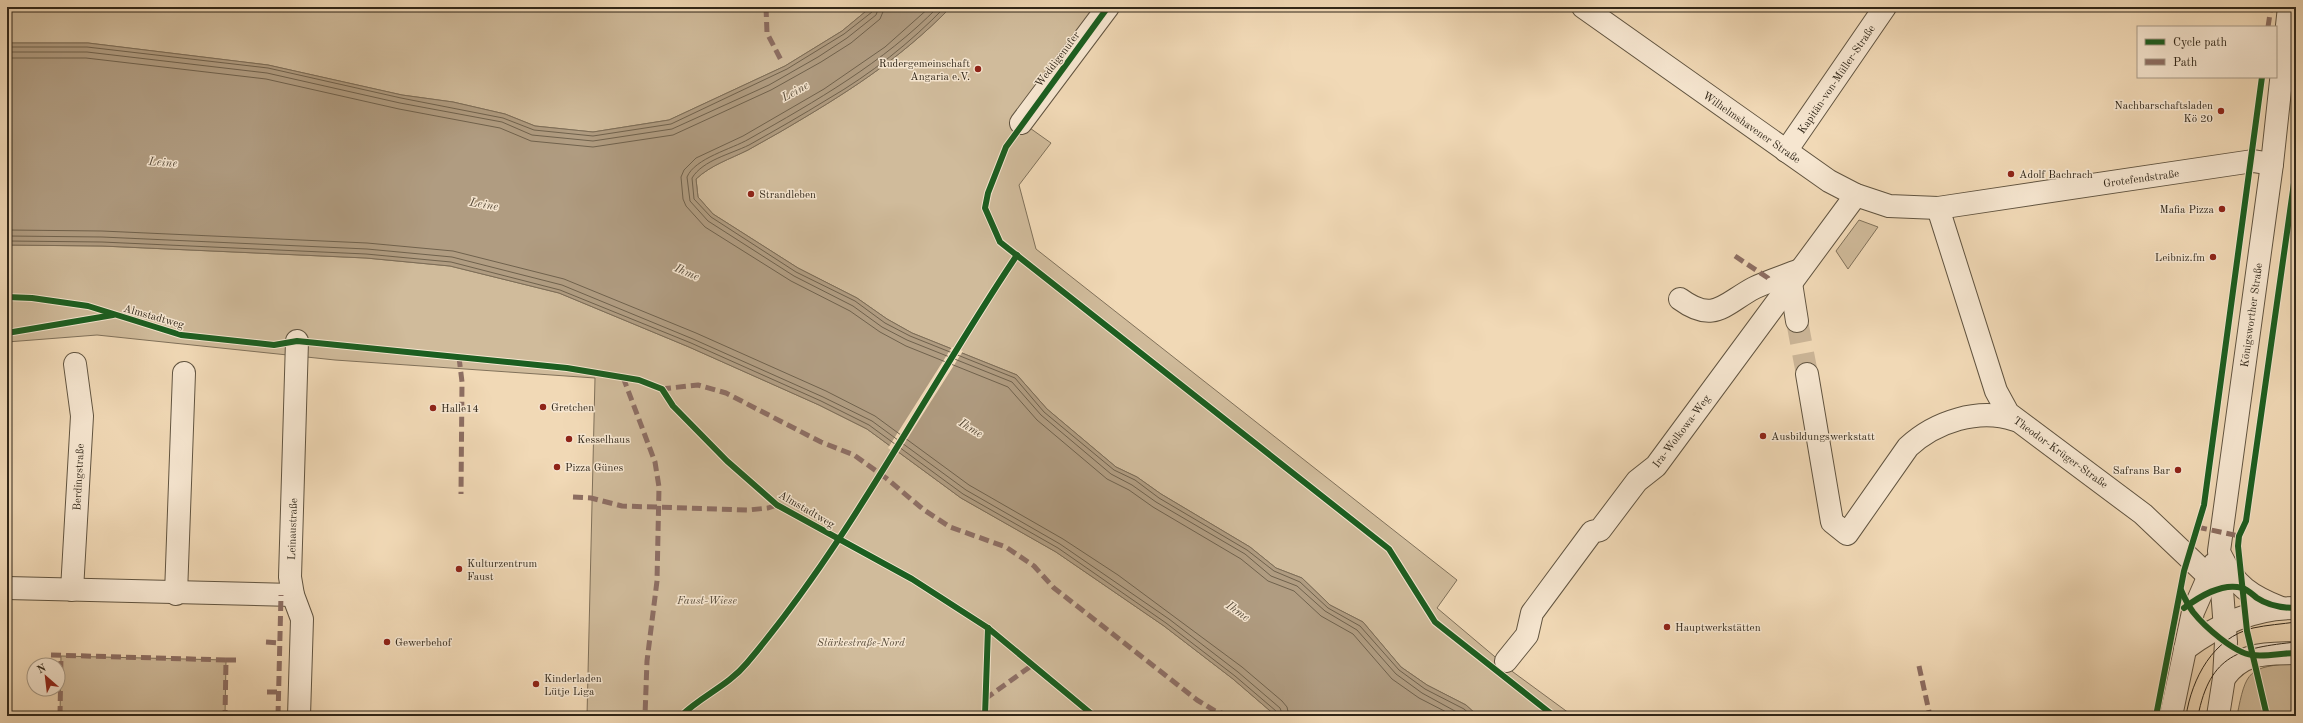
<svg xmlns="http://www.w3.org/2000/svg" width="2303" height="723" viewBox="0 0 2303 723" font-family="'Old Standard TT',serif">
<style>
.green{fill:#d0bb9b;stroke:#80715a}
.water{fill:#b09c81;stroke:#7d6d57}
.pier{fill:#f1d9b6}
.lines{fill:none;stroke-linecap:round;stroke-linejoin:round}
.shore{stroke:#70624d;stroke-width:1}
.minor-tunnel{stroke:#cbb597;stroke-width:22;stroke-dasharray:22 11;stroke-linecap:butt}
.minor-casing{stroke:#615440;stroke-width:24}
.minor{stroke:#f6e6d0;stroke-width:22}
.tram{stroke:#312719;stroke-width:1}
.quiet{stroke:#8d6e63;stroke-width:5;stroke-dasharray:10 5;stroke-linecap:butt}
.cycleway-casing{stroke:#f6e6d0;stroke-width:8}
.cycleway{stroke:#1b5e20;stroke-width:6}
.poi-dot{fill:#8f2418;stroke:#f6e6d0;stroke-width:1.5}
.labels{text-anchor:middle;stroke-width:3;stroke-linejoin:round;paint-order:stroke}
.street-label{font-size:11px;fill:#312719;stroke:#f6e6d0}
.poi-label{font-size:11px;fill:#312719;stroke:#f6e6d0;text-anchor:start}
.park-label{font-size:11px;font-style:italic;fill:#594c3a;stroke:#f6e6d0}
.water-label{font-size:12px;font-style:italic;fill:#574a38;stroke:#f6e6d0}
</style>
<rect width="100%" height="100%" fill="#f1d9b6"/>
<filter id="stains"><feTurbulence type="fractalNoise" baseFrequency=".005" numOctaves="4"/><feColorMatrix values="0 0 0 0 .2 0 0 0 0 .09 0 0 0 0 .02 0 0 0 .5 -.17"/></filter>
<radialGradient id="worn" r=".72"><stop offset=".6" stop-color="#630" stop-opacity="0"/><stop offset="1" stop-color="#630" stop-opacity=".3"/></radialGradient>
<g class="green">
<path d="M7,7h864l-29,24 -57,35 -116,54 -76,12 -58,-6 -30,-12 -52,-12 -51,-7 -134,-30 -180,-22h-81z"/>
<path d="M951,7h148l-72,119 24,17 -32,42 17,64 421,331 -20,28 76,64 60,44h-95l-12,-11 -39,-20 -26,-18 -38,-45 -33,-17 -28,-27 -26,-10 -26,-21 -89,-53 -24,-17 -21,-10 -69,-58 -30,-34 -105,-42 -25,-14 -30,-21 -59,-30 -85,-54 -15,-17 -2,-18c15,-14 34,-20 52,-29 11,-6 21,-12 32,-18 65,-38 118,-71 171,-125z"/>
<path d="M1859,220l19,7 -30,42 -12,-18z"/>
<path d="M7,245l95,1 264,12 84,8 109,27 130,54 130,58 48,24 94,69 95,54 108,74 69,53 43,37h-689l8,-338 -260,-18 -238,-25 -90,7z"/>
<path d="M61,656l165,4 -1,56h-165z"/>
<path d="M2296,663v53h-59c9,-46 11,-49 59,-53z"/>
</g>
<path class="water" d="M871,7h80c-53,54 -106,87 -171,125 -11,6 -21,12 -32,18 -18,9 -37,15 -52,29l2,18 15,17 85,54 59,30 30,21 25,14 105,42 30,34 69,58 21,10 24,17 89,53 26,21 26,10 28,27 33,17 38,45 26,18 39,20 12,11h-202l-43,-37 -69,-53 -108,-74 -95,-54 -94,-69 -48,-24 -130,-58 -130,-54 -109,-27 -84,-8 -264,-12 -95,-1v-202h81l180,22 134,30 51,7 52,12 30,12 58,6 76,-12 116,-54 57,-35z"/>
<path class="pier" d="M952,347l11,4 -66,104 -9,-7z"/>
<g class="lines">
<g class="shore">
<path d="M930,7l-45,40 -61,42 -81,47 -47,22 -12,12 -3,7 2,22 3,7 19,21 86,54 59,30 30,21 26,14 102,41 29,33 70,59 22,11 24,17 88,52 27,22 26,10 27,25 32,18 39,45 27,19 35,18"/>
<path d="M938,7c-55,56 -122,94 -189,132 -17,10 -54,19 -62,38l3,24 18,20 86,55 59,30 29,21 25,13 105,42 29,33 70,59 21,11 24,17 89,52 26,22 26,10 28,25 32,19 39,44 26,19 42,23"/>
<path d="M945,7c-35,36 -74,67 -117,92 -26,16 -52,31 -79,46 -18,9 -46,15 -57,33l2,21 17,18 85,55 59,29 30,22 25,13 105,42 29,34 70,58 21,10 24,18 88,52 27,21 26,11 28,26 32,18 39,44 26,19 39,20 8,7"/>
<path d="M7,47h80l181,21 133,30 102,20 31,12 59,6 78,-12 116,-55 57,-35 28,-22 2,-5"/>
<path d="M7,52h80l180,21 133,30 102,19 30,13 61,6 79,-12 97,-44 49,-28 29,-19 29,-23 3,-8"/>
<path d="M7,58h79l180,21 133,30 101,19 31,13 62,6 80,-12 98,-45 50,-28 30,-19 29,-24 5,-12"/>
<path d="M7,230l95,1 265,12 86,8 111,28 132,54 130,58 49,25 94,69 94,54 55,36 124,92 40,34 5,6 2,9"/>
<path d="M7,236l95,1 265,12 85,8 110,28 131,54 130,58 49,24 94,69 94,54 109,75 69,53 42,36 3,8"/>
<path d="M7,241l95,1 264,12 85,8 109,28 131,53 130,58 48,24 94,69 95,54 108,75 69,53 41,35 2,5"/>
</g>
<path class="minor-tunnel" d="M1797,321l10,53"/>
<g class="minor-casing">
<g id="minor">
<path d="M1583,7l246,174 27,14 33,11 49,2 315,-47 19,3"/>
<path d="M1021,123l87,-116"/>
<path d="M1786,151l99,-144"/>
<path d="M1938,208l58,183 12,22 135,101 79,75"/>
<path d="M1791,283l6,38"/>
<path d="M1680,299c34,25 44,5 74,-11 15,-7 31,-12 46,-18"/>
<path d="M297,341l-7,236 3,18 9,24 -3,97"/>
<path d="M1807,374l25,148 15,12 61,-87c27,-25 71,-40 107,-27"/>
<path d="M2221,556c14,30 30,40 60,52"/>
<path d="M7,588l286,7"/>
<path d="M72,590l10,-174 -7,-52"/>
<path d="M176,594l8,-221"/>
<path d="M2185,649c34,-25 68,-41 111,-41"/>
<path d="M1506,661l21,-26 5,-22 60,-81 8,-2 37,-49 19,-15 200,-271"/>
<path d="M2224,678c20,-27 42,-24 72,-25"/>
<path d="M2171,716l22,-104 21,-48"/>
<path d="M2218,716l6,-38 2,-36 -7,-91 53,-387 17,-157"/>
</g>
</g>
<use href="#minor" class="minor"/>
<g class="tram">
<path d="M2186,716c6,-38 27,-78 67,-88 14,-3 29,-4 43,-6"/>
<path d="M2198,716c12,-62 42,-68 98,-74"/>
</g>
<g class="quiet">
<path d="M34,7l1,2"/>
<path d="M766,7l1,26 14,27"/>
<path d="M2268,27l3,-20"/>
<path d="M1735,256l33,22 2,4"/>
<path d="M459,357l3,25 -1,112"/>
<path d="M623,377l32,85 4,25 -2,94 -10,80 -2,55"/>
<path d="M661,389l37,-4 28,8 95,49 33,13 32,23 38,32 26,17 56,20 28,19 20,22 143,112 18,11 15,5"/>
<path d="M573,497l18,1 31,8 126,4 20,-2 9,-3"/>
<path d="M2197,527l42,9"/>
<path d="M266,642l14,1"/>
<path d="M51,655l175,5 -1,56"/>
<path d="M226,660h10"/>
<path d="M1919,666l11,50"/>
<path d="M267,692h11"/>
<path d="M985,699l46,-33"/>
<path d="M60,716l1,-60"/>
<path d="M278,716l3,-121"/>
</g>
<g class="cycleway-casing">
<g id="cycleway">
<path d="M1108,7l-102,140 -18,46 -3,15 15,34 389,307 46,73 119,94"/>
<path d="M7,297l25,1 56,8 93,29 93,10 23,-4 270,27 72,12 23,9 11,17 54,55 50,44 135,74 76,49 106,88"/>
<path d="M7,333l106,-18"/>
<path d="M2181,590c3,7 7,15 12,22 11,14 41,41 59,43 14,2 30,-2 44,-2"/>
<path d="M2184,608c15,-11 38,-26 58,-20 5,1 11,7 15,10 12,8 25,10 39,10"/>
<path d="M681,716c20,-20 47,-30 66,-53 105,-124 179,-273 270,-408"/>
<path d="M985,716l3,-88"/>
<path d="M2156,716l28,-145 20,-66 58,-428"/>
<path d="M2267,716l-20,-85 -9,-85 1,-10 7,-15 50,-352"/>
</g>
</g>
<use href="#cycleway" class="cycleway"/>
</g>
<g class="poi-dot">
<circle cx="978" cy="69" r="4"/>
<circle cx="2221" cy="111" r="4"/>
<circle cx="2011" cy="174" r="4"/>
<circle cx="751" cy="194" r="4"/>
<circle cx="2222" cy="209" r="4"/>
<circle cx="2213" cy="257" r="4"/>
<circle cx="543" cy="407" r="4"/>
<circle cx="433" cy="408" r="4"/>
<circle cx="1763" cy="436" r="4"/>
<circle cx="569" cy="439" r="4"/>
<circle cx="557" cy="467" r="4"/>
<circle cx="2178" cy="470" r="4"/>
<circle cx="459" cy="569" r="4"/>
<circle cx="1667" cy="627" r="4"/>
<circle cx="387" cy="642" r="4"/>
<circle cx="536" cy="684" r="4"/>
</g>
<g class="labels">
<g class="street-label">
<text transform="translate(1057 59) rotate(-53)" y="4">Weddigenufer</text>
<text transform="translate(1836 79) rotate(-56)" y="4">Kapitän-von-Müller-Straße</text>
<text transform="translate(1752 127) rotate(35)" y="4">Wilhelmshavener Straße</text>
<text transform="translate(2141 178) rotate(-8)" y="4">Grotefendstraße</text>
<text transform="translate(2251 315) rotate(-82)" y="4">Königsworther Straße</text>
<text transform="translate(154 316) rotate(16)" y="4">Almstadtweg</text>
<text transform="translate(1681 431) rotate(-53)" y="4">Ira-Wolkowa-Weg</text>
<text transform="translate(2061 452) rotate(36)" y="4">Theodor-Krüger-Straße</text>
<text transform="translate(78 477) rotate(-87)" y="4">Berdingstraße</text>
<text transform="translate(807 509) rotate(30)" y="4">Almstadtweg</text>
<text transform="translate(292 529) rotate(-88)" y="4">Leinaustraße</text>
</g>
<g class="poi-label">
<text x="970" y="67" text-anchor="end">Rudergemeinschaft<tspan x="970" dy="13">Angaria e.V.</tspan></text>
<text x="2213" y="109" text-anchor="end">Nachbarschaftsladen<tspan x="2213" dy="13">Kö 20</tspan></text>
<text x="2019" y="178">Adolf Bachrach</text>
<text x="759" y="198">Strandleben</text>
<text x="2214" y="213" text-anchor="end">Mafia Pizza</text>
<text x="2205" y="261" text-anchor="end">Leibniz.fm</text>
<text x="551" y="411">Gretchen</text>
<text x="441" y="412">Halle14</text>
<text x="1771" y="440">Ausbildungswerkstatt</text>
<text x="577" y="443">Kesselhaus</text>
<text x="565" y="471">Pizza Günes</text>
<text x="2170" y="474" text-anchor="end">Safrans Bar</text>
<text x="467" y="567">Kulturzentrum<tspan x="467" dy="13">Faust</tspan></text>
<text x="1675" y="631">Hauptwerkstätten</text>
<text x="395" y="646">Gewerbehof</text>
<text x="544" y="682">Kinderladen<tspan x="544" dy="13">Lütje Liga</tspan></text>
</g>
<g class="park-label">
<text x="707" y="604">Faust-Wiese</text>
<text x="861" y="646">Stärkestraße-Nord</text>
</g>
<g class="water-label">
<text transform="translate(795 91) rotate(-29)" y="4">Leine</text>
<text transform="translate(163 162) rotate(4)" y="4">Leine</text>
<text transform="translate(484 204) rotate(10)" y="4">Leine</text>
<text transform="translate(687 272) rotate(23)" y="4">Ihme</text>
<text transform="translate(971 428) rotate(31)" y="4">Ihme</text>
<text transform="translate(1238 611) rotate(35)" y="4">Ihme</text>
</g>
</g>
<rect width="2303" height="723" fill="none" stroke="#f1d9b6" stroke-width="24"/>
<rect x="8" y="8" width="2287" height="707" fill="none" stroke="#312719" stroke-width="2"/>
<rect x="12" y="12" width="2279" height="699" fill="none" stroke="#312719"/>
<rect x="2137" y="26" width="140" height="52" fill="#f6e6d0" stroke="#a79a87"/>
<rect x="2145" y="39" width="20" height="6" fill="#1b5e20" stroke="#a79a87"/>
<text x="2173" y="46" font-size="12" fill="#312719">Cycle path</text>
<rect x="2145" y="59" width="20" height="6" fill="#8d6e63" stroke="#a79a87"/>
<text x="2173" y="66" font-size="12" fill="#312719">Path</text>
<g transform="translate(46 677) rotate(332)"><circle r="19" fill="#f6e6d0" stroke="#a79a87"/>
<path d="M0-3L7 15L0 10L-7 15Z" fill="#8f2418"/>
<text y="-6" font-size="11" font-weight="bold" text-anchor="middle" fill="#312719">N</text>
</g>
<rect width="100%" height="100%" filter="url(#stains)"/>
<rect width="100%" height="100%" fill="url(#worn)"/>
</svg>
